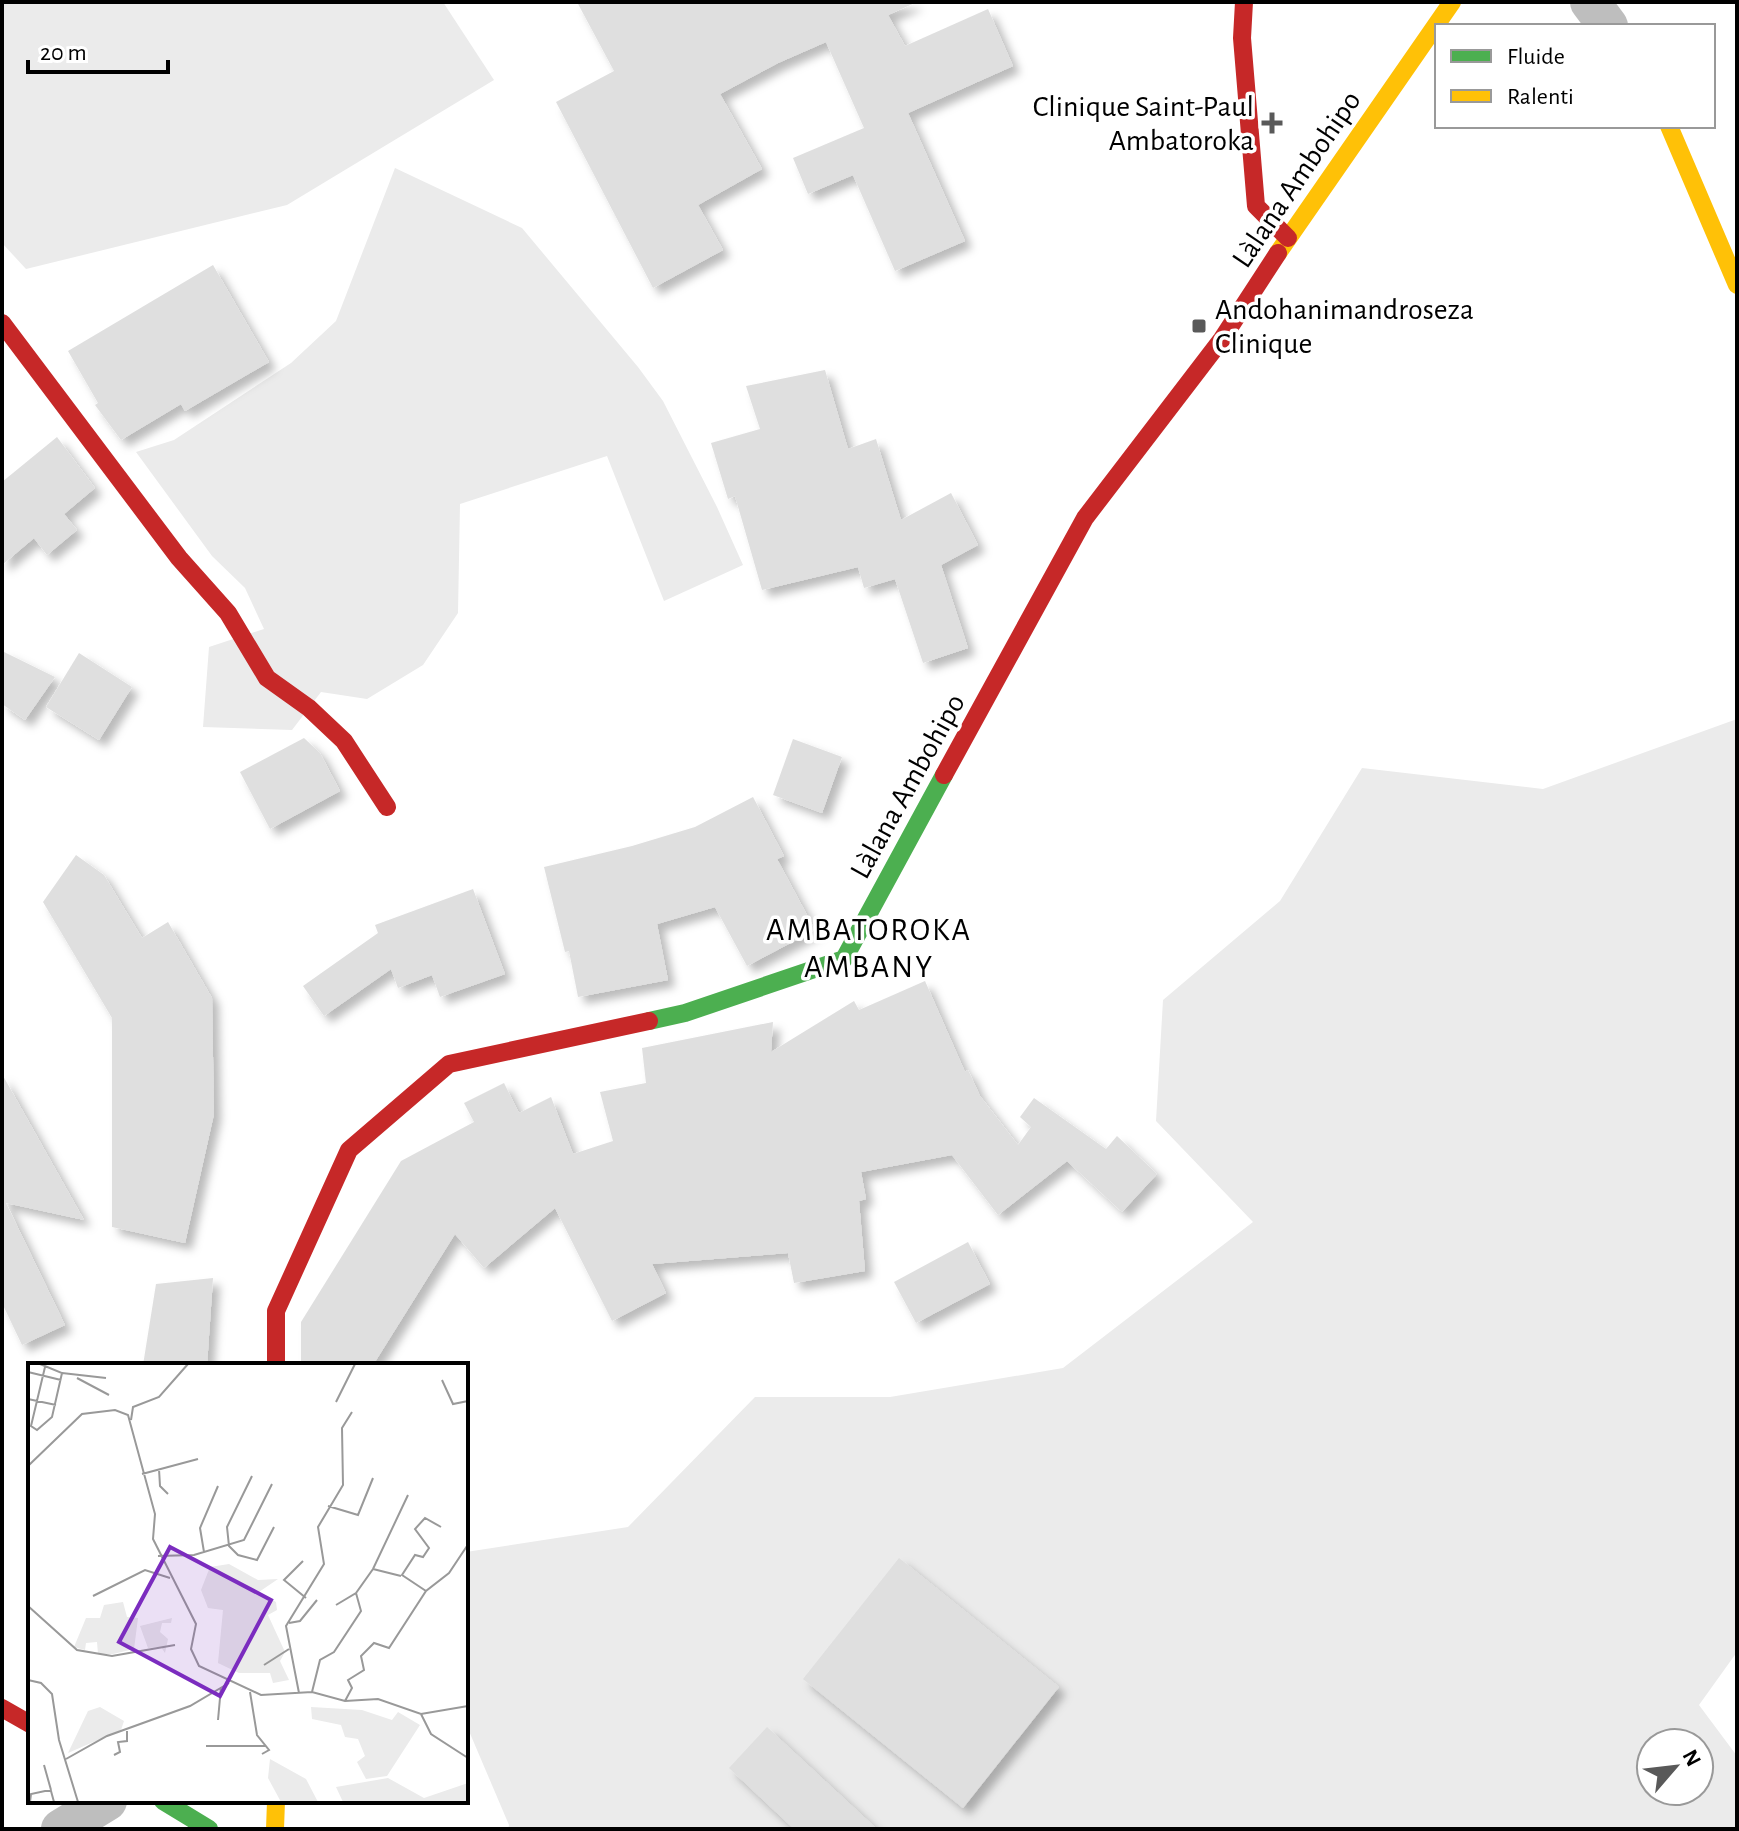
<svg xmlns="http://www.w3.org/2000/svg" width="1739" height="1831" viewBox="0 0 1739 1831" font-family="'Alegreya Sans',sans-serif">
<style>
.green{fill:#ebebeb;fill-rule:evenodd}
.building{fill:#dfdfdf;filter:url(#shadow)}
.lines{fill:none;stroke-linecap:round;stroke-linejoin:round}
.street{stroke:#bebebe;stroke-width:40}
.fast{stroke:#4caf50;stroke-width:18}
.slow{stroke:#ffc107;stroke-width:18}
.jam{stroke:#c62828;stroke-width:18}
.poi-dot{fill:#595959;stroke:#fff;stroke-width:3}
.labels{text-anchor:middle;stroke-width:7;stroke-linejoin:round;paint-order:stroke}
.poi-label{font-size:30px;fill:#000;stroke:#fff;text-anchor:end}
.street-label{font-size:30px;fill:#000;stroke:#fff}
.neighbourhood-label{font-size:32px;letter-spacing:2px;fill:#000;stroke:#fff}
.inset-road{fill:none;stroke:#999;stroke-width:2}
.view{fill:#7b2cbf;fill-opacity:0.15;stroke:#7b2cbf;stroke-width:4}
.inset-edge{fill:none;stroke:#000;stroke-width:4}
</style>
<defs>
<filter id="shadow"><feDropShadow dx="7" dy="7" stdDeviation="4" flood-color="#0004"/></filter>
</defs>
<rect width="100%" height="100%" fill="#fff"/>
<g class="green">
<path d="M2,2h441l51,78 -207,125 -261,64 -24,-26z"/>
<path d="M395,168l127,60 116,139 25,34 54,106 26,58 -79,36 -57,-145 -147,48 -2,109 -35,52 -56,34 -46,-7 -29,38 -89,-3 6,-80 55,-18 -19,-41 -33,-32 -76,-104 38,-12 117,-77 45,-42z"/>
<path d="M1737,719v933l-38,53 38,51v73h-1229l1,-4 -43,-101v-172l162,-25 127,-130h135l173,-29 190,-146 -97,-101 7,-121 117,-99 82,-133 181,21zM1651,1743h48v48h-48z"/>
</g>
<g class="building">
<path d="M577,2h340l-29,13 17,31 83,-37 25,57 -105,47 57,128 -70,30 -42,-96 -45,19 -15,-36 71,-30 -38,-86 -48,21 -58,31 42,75 -64,36 25,45 -70,38 -97,-186 58,-31z"/>
<path d="M213,265l56,97 -84,49 -4,-7 -60,36 -26,-35 3,-2 -30,-52z"/>
<path d="M825,370l23,79 28,-10 25,81 50,-27 27,52 -37,20 27,83 -45,15 -28,-84 -31,9 -6,-21 -96,23 -27,-94 -7,3 -17,-56 49,-14 -14,-43z"/>
<path d="M57,437l38,51 -31,26 13,16 -30,25 -13,-17 -32,27v-83z"/>
<path d="M2,651l53,26 -30,43 -23,-16z"/>
<path d="M79,653l53,34 -33,53 -53,-33z"/>
<path d="M304,738l16,15 20,38 -70,38 -30,-57z"/>
<path d="M793,739l49,18 -20,56 -49,-18z"/>
<path d="M753,797l31,59 -7,3 38,71 -68,36 -32,-59 -58,17 11,56 -90,17 -9,-46 -4,1 -21,-85 88,-21 63,-19z"/>
<path d="M76,855l28,20 38,63 26,-16 44,76 2,116 -29,129 -73,-16v-209l-69,-116z"/>
<path d="M473,889l32,85 -65,23 -8,-22 -34,13 -7,-19 -67,47 -21,-30 75,-53 -3,-8z"/>
<path d="M925,981l40,91 3,-2 12,26 38,49 13,-18 -11,-10 14,-19 72,51 11,-13 40,38 -35,38 -55,-51 -69,54 -46,-60 -91,17 5,27 -7,2 6,70 -71,12 -6,-30 -136,11 14,29 -54,28 -57,-113 -71,60 -29,-34 -82,131h-72v-43l100,-161 73,-39 -10,-19 40,-20 15,30 32,-16 22,57 40,-13 -13,-49 46,-9 -4,-35 131,-26 -2,30 83,-51 5,9z"/>
<path d="M2,1074l82,146 -78,-17 59,122 -43,20 -20,-42z"/>
<path d="M968,1242l22,42 -74,39 -22,-41z"/>
<path d="M213,1278l-6,87h-64l13,-81z"/>
<path d="M899,1558l160,129 -96,121 -160,-129z"/>
<path d="M767,1727l110,102h-83l-65,-61z"/>
</g>
<g class="lines">
<g class="street">
<path d="M1590,2l18,24"/>
<path d="M61,1829l46,-28"/>
</g>
<g class="fast">
<path d="M649,1021l36,-8 159,-54 100,-184"/>
<path d="M163,1801l46,28"/>
</g>
<g class="slow">
<path d="M1669,126l68,159"/>
<path d="M1278,253l174,-251"/>
<path d="M275,1829l1,-28"/>
</g>
<g class="jam">
<path d="M1244,2l-2,36 14,168 32,32"/>
<path d="M2,323l177,235 49,55 39,65 42,30 35,33 43,66"/>
<path d="M944,775l141,-257 137,-179 56,-86"/>
<path d="M276,1365v-54l73,-161 100,-86 200,-43"/>
<path d="M2,1708l28,16"/>
</g>
</g>
<g class="poi-dot">
<path d="M1268 111h8v8h8v8h-8v8h-8v-8h-8v-8h8z"/>
<rect x="1191" y="318" width="16" height="16" rx="4"/>
</g>
<g class="labels">
<g class="poi-label">
<text x="1254" y="116">Clinique Saint-Paul<tspan x="1254" dy="34">Ambatoroka</tspan></text>
<text x="1215" y="319" text-anchor="start">Andohanimandroseza<tspan x="1215" dy="34">Clinique</tspan></text>
</g>
<g class="street-label">
<text transform="translate(1296 179) rotate(-56)" y="10">Làlana Ambohipo</text>
<text transform="translate(907 786) rotate(-61)" y="10">Làlana Ambohipo</text>
</g>
<g class="neighbourhood-label">
<text x="869" y="940">AMBATOROKA<tspan x="869" dy="37">AMBANY</tspan></text>
</g>
</g>
<g transform="translate(28 1363)">
<rect width="440" height="440" fill="#fff"/>
<path d="M201,201l29,16 20,-1 -19,13 17,10 1,8 -9,5 17,37 -5,9 9,19 -16,3 -3,-10h-31l-21,-10 5,-53 -15,-2 -7,-18 9,-23zM95,239l4,15 11,1 -4,31 -21,5h-15l-1,-12 -11,1 -1,7 -11,-3 12,-29h14l4,-13zM144,255l-1,5h-9l-2,9 8,7 -3,14 -4,-6 -13,1 -8,-22zM72,344l24,14 -3,9 -53,23 20,-42zM283,344l51,3 30,10 6,-8 22,13 -33,51 -21,3 -9,-17 8,-6 -7,-17 -13,-2 -4,-12 -29,-6zM242,396l36,20 12,23h-37l-13,-24zM360,415l36,20 44,-15v19h-125l-7,-15z" fill="#ebebeb"/>
<path class="inset-road" d="M12,1l22,9 -10,44 -15,13 -6,-4 14,-59M0,9l33,8M34,10l44,5M49,15l32,17M414,17l11,24 15,-3M0,36l28,6M308,39l19,-38M103,57l2,-13 26,-10 29,-33M0,103l54,-52 33,-4 13,5 27,99 -2,25 43,85 -5,25 8,17 62,29 51,-3 33,9 33,-2 43,15 47,-8M131,106l1,17 8,8M114,111l56,-15M224,113l-25,51 2,19 9,9 19,5 17,-33M300,143l30,9 15,-37M176,189l-4,-24 18,-42M130,193l36,-1 50,-15 28,-56M275,198l-19,19 22,18M345,206l28,7M398,228l-24,-16 13,-20 8,2 6,-9 -14,-19 10,-11 16,9M65,233l52,-26 25,8M308,242l20,-12 17,-24 35,-74M0,243l49,44 35,6 63,-11M261,260l11,-2 17,-21M236,302l25,-16M0,317l13,3 11,11 7,46 19,62M222,329l7,43 12,15 -7,4M284,329l8,-32 14,-8 27,-41 -5,-18M271,330l-13,-67 38,-62 -6,-37 25,-42 -1,-57 10,-16M317,338l7,-13 -4,-8 16,-10 -3,-14 13,-13 15,5 37,-57 23,-18 18,-27M393,351l10,20 37,24M190,357l3,-33M178,383h60M86,392l6,-3 -2,-10 9,-1v-10M38,396l41,-23 83,-30 39,-23M16,402l7,25M2,439l1,-8 14,-3h6l3,11"/>
<path class="view" d="M142,184l101,53 -51,96 -101,-54z"/>
<rect width="440" height="440" class="inset-edge"/>
</g>
<rect width="1739" height="1831" fill="none" stroke="#000000" stroke-width="8"/>
<rect x="1435" y="24" width="280" height="104" fill="#ffffff" stroke="#999999" stroke-width="2"/>
<rect x="1451" y="50" width="40" height="12" fill="#4caf50" stroke="#999999" stroke-width="2"/>
<text x="1507" y="64" font-size="24" fill="#000000">Fluide</text>
<rect x="1451" y="90" width="40" height="12" fill="#ffc107" stroke="#999999" stroke-width="2"/>
<text x="1507" y="104" font-size="24" fill="#000000">Ralenti</text>
<g transform="translate(1675 1767) rotate(62)"><circle r="38" fill="#ffffff" stroke="#999999" stroke-width="2"/>
<path d="M0-6L14 30L0 20L-14 30Z" fill="#595959"/>
<text y="-12" font-size="22" font-weight="bold" text-anchor="middle" fill="#000000">N</text>
</g>
<path d="M28 60v12h140v-12" fill="none" stroke="#000000" stroke-width="4"/>
<text x="40" y="60" font-size="24" fill="#000000" stroke="#ffffff" stroke-width="6" paint-order="stroke">20 m</text>
</svg>
